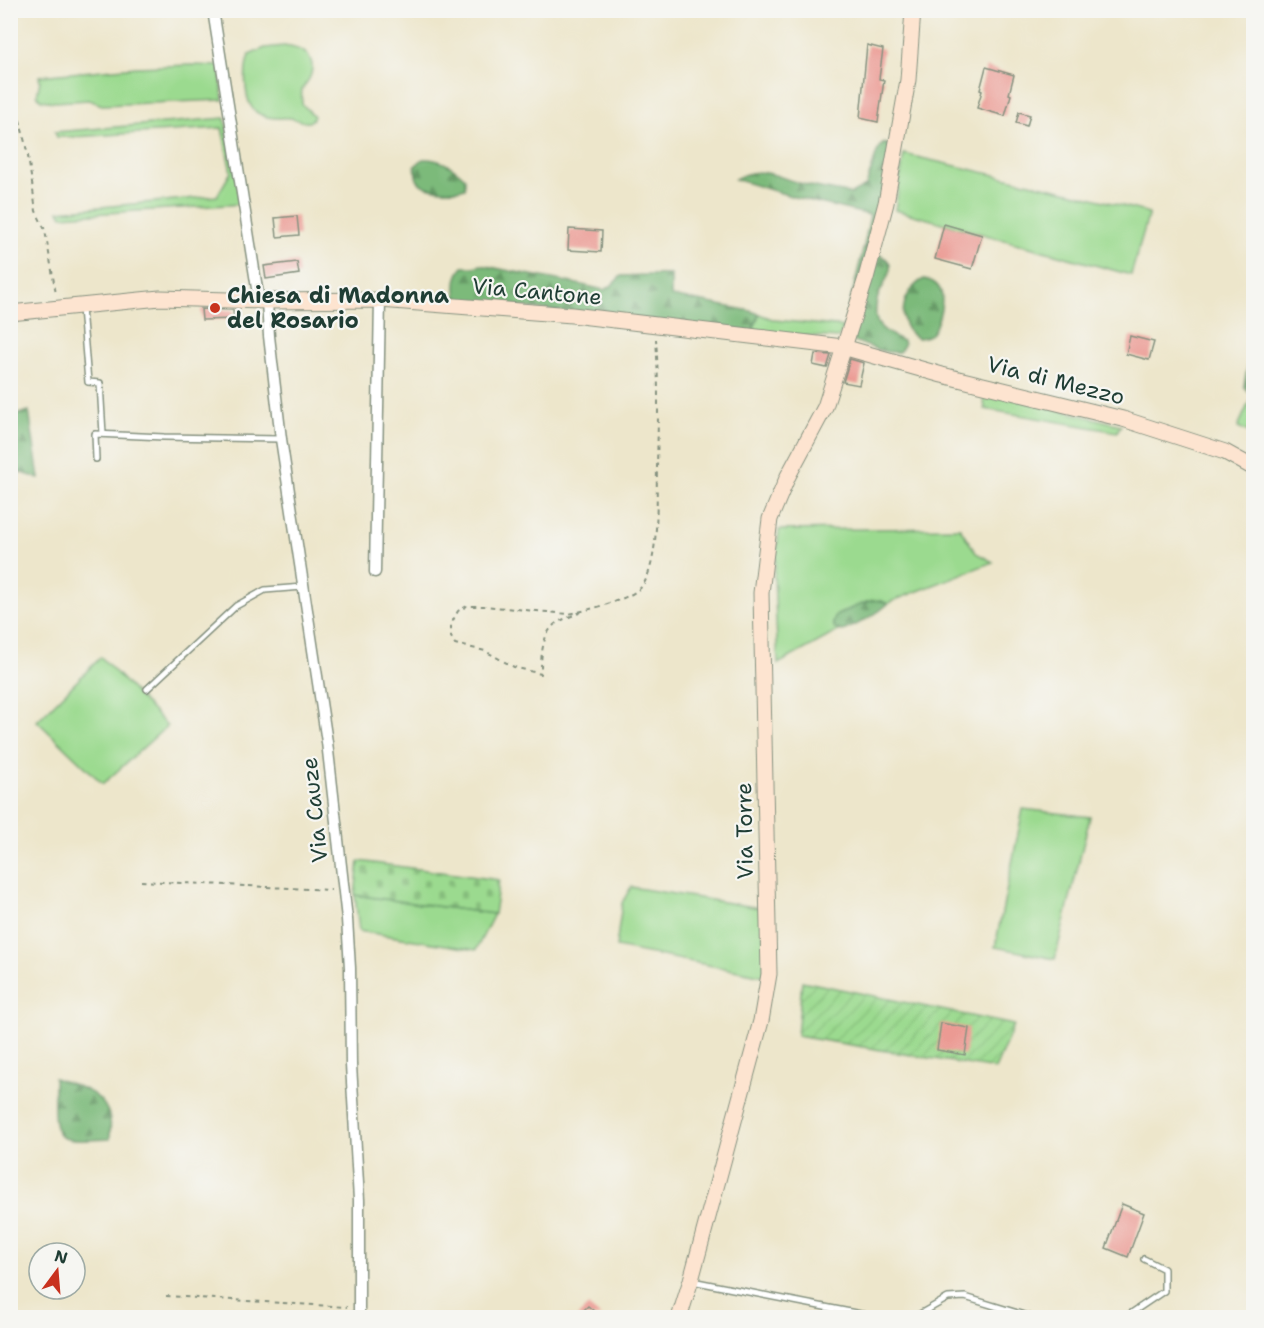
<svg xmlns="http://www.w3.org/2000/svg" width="1264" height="1328" viewBox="0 0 1264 1328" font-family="'Shantell Sans',sans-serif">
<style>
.green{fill:#9bda8f;stroke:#5d8c62;stroke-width:1.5}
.forest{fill:url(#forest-firs);stroke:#4e7c57;stroke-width:1.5}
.cemetery{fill:url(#cemetery-stones);stroke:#5d8c62;stroke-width:1.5}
.garden{fill:url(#garden-furrows);stroke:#5d8c62;stroke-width:1.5}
.building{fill:#eb9a93}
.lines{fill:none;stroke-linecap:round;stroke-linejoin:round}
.service-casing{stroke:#869280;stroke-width:8}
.minor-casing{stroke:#869280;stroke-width:13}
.secondary-casing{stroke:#869280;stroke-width:17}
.path{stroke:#869280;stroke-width:2;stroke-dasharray:4.5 4.5;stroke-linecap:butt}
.service{stroke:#fff;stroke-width:5}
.minor{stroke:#fff;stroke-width:10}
.secondary{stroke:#fde4d0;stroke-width:15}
.poi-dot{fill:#c8321e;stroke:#f6f6f2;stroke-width:2}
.labels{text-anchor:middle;stroke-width:4.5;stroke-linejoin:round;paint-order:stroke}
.street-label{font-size:22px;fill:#1f3d34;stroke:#f6f6f2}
.poi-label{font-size:22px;font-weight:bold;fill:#1f3d34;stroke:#f6f6f2;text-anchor:start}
</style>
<defs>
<pattern id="forest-firs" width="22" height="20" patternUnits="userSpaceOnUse" patternTransform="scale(1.5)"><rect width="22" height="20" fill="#7cba7a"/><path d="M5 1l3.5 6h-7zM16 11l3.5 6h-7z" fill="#659865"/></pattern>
<pattern id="cemetery-stones" width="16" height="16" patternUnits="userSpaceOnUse" patternTransform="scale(1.5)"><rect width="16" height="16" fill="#9bda8f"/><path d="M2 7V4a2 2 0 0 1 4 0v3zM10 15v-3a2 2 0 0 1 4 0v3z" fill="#85bc7c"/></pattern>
<pattern id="garden-furrows" width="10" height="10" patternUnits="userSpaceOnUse" patternTransform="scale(1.5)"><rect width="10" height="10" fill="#9bda8f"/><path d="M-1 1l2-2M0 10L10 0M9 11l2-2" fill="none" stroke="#85bc7c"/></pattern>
</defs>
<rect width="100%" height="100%" fill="#f6f6f2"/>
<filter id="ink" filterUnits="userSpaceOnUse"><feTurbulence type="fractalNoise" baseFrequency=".0167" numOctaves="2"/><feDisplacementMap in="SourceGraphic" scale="12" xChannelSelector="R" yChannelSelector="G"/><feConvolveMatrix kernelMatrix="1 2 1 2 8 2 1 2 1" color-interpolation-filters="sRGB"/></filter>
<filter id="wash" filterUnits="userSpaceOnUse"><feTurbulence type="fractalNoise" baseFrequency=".008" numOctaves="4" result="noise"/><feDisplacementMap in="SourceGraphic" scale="24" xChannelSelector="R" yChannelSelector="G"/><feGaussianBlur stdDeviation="1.35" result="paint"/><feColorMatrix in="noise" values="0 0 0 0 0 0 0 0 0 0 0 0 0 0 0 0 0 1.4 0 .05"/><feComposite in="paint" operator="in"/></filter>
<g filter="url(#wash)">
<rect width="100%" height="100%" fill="#ede6cb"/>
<g class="green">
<path d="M284,46c17,2 34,9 26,31 -2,5 -6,8 -8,13 -1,4 0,9 0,14l12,12c-4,12 -15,3 -24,2 -10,-1 -19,2 -28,-3 -4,-1 -9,-5 -11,-9 -7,-12 -7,-38 -2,-51l16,-7z"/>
<path d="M192,65l28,1 3,34 -121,5 -13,-5 -35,2 -13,-2 -4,-5 3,-14 -1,-5 97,-9z"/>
<path d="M225,118l17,86 -180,12 -3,-5 158,-15 14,-24 -9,-44 -148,9h-17l-2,-5z"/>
<path d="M904,154l178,41 67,18 -18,62 -236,-65z"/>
<path d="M759,314l16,6 69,7 -6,11 -85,-6z"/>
<path d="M983,391l138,34 -4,7 -132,-23z"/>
<path d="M1252,396h1v38l-15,-7z"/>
<path d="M960,528l16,25 17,9 -98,38 -117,64 -4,-88 5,-46z"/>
<path d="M101,657l66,69 -64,58 -66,-63z"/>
<path d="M1023,809l67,8 -35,142 -60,-12z"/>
<path d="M631,887l135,22 -2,67 -148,-29 6,-44z"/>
<path d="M355,895l139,19 -18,36 -117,-19z"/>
</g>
<g class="forest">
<path d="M883,143l9,2 -14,73 -34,109 20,-81 6,-31 -76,-18 -59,-18c24,-14 40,-3 64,4 17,5 35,7 52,11l15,-8 11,-34z"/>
<path d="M423,159c17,-1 30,7 42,19v10c-11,4 -40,3 -47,-7 -3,-4 -2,-10 -3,-15z"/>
<path d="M876,254c25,7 11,23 4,38 -4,8 -7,25 -1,33 6,8 16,12 24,16l1,4 -5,7c-17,2 -36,-8 -52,-14z"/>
<path d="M481,265c41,9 82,15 123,25l7,-4 10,-10c16,0 33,-2 50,-1v21l80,15 8,3 -7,18 -295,-32c-2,-11 -3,-24 6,-33h10z"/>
<path d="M924,279c21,4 20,20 15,38 -2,5 -4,13 -8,17 -4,3 -9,4 -14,4 -23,-13 -15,-48 7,-59z"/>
<path d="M1253,324v72l-9,-10c3,-21 11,-39 3,-59z"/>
<path d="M29,411l10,67 -28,-8v-54z"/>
<path d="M874,600l8,1 6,3c-13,12 -29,20 -45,27l-8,-2 -2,-6 2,-7c13,-6 25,-13 39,-16z"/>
<path d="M54,1078c23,8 51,14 56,41 1,6 0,13 0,20 -12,0 -37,4 -48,-2 -12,-6 -7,-47 -8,-59z"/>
</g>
<path class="cemetery" d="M359,861l140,19 -5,34 -139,-19z"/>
<path class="garden" d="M802,981l212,44 -19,44 -198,-33z"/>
<g id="blocks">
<g class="building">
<path d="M867,45l16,4 -4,30 5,1 -6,42 -18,-4z"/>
<path d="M986,67l28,8 -5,19 2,1 -6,21 -28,-8 5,-17 -2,-1z"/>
<path d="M1019,112l11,3 -3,11 -11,-3z"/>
<path d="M297,216l2,19 -22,2 -2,-19z"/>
<path d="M944,224l38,11 -10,34 -37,-10z"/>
<path d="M569,229l33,2 -1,21 -33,-2z"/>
<path d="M297,262l2,12 -33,5 -2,-13z"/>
<path d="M201,309l32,1 1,9 -32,1z"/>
<path d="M1130,336l24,6 -5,18 -23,-6z"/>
<path d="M815,354l16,1 -4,13 -14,-3z"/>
<path d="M850,359l14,4 -5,22 -16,-3z"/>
<path d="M941,1023l28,5 -4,27 -28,-5z"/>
<path d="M1122,1204l22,9 -16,44 -22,-9z"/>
<path d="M588,1306l13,11h-24z"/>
</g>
</g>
</g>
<g filter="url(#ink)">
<use href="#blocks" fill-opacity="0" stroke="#869280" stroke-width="1.5"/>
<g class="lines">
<g class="service-casing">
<g id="service">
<path d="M82,308l6,74 12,1 3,51"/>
<path d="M96,459l-1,-25 69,3 117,2"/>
<path d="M147,689l89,-83 29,-16 38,-3"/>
<path d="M692,1281l189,37"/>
<path d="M913,1318l35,-20 17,-1 69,21"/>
<path d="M1124,1318l40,-27v-22l-20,-10"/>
</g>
</g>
<g class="minor-casing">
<g id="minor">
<path d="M213,10l46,291"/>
<path d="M267,301l2,35 12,103 46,303 20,177 3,49 1,97 8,135v118"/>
<path d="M375,572l5,-272"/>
</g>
</g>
<g class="secondary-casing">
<g id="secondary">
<path d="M10,313l150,-15 107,3 113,-1 192,15 271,32 99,28 181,44 102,33 29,16"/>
<path d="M679,1318l12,-38 70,-259 8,-47 -8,-381 9,-74 18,-43 37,-69 41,-129 20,-75 22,-123 5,-70"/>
</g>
</g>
<g class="path">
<path d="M10,36l9,-26"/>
<path d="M10,76l18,80 8,55 9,19 11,64"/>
<path d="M581,612c-8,4 -19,7 -26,12 -14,12 -14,34 -14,50l-27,-7 -29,-16 -30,-7 -4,-7v-13l7,-13 9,-5h17l84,8c17,-3 66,-15 75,-29 17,-28 13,-84 14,-117 1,-43 2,-86 -1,-129"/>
<path d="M141,881l190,9"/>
<path d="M166,1296l181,11"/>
</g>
<use href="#service" class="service"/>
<use href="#minor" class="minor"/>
<use href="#secondary" class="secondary"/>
</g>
</g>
<circle class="poi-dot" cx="215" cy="308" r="6"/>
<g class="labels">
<g class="street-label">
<text transform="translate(537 291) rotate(5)" y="8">Via Cantone</text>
<text transform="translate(1056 380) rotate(14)" y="8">Via di Mezzo</text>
<text transform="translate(314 810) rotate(-96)" y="8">Via Cauze</text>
<text transform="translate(744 831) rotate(-91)" y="8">Via Torre</text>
</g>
<g class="poi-label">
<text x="227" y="303">Chiesa di Madonna<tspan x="227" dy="25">del Rosario</tspan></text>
</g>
</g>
<rect width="1264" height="1328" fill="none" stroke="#f6f6f2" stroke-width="36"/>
<g transform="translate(57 1271) rotate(16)"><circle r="28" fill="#f6f6f2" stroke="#a0aca6" stroke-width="1.5"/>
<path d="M0-4.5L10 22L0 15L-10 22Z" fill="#c8321e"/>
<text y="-9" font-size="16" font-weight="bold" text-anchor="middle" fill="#1f3d34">N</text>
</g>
</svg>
